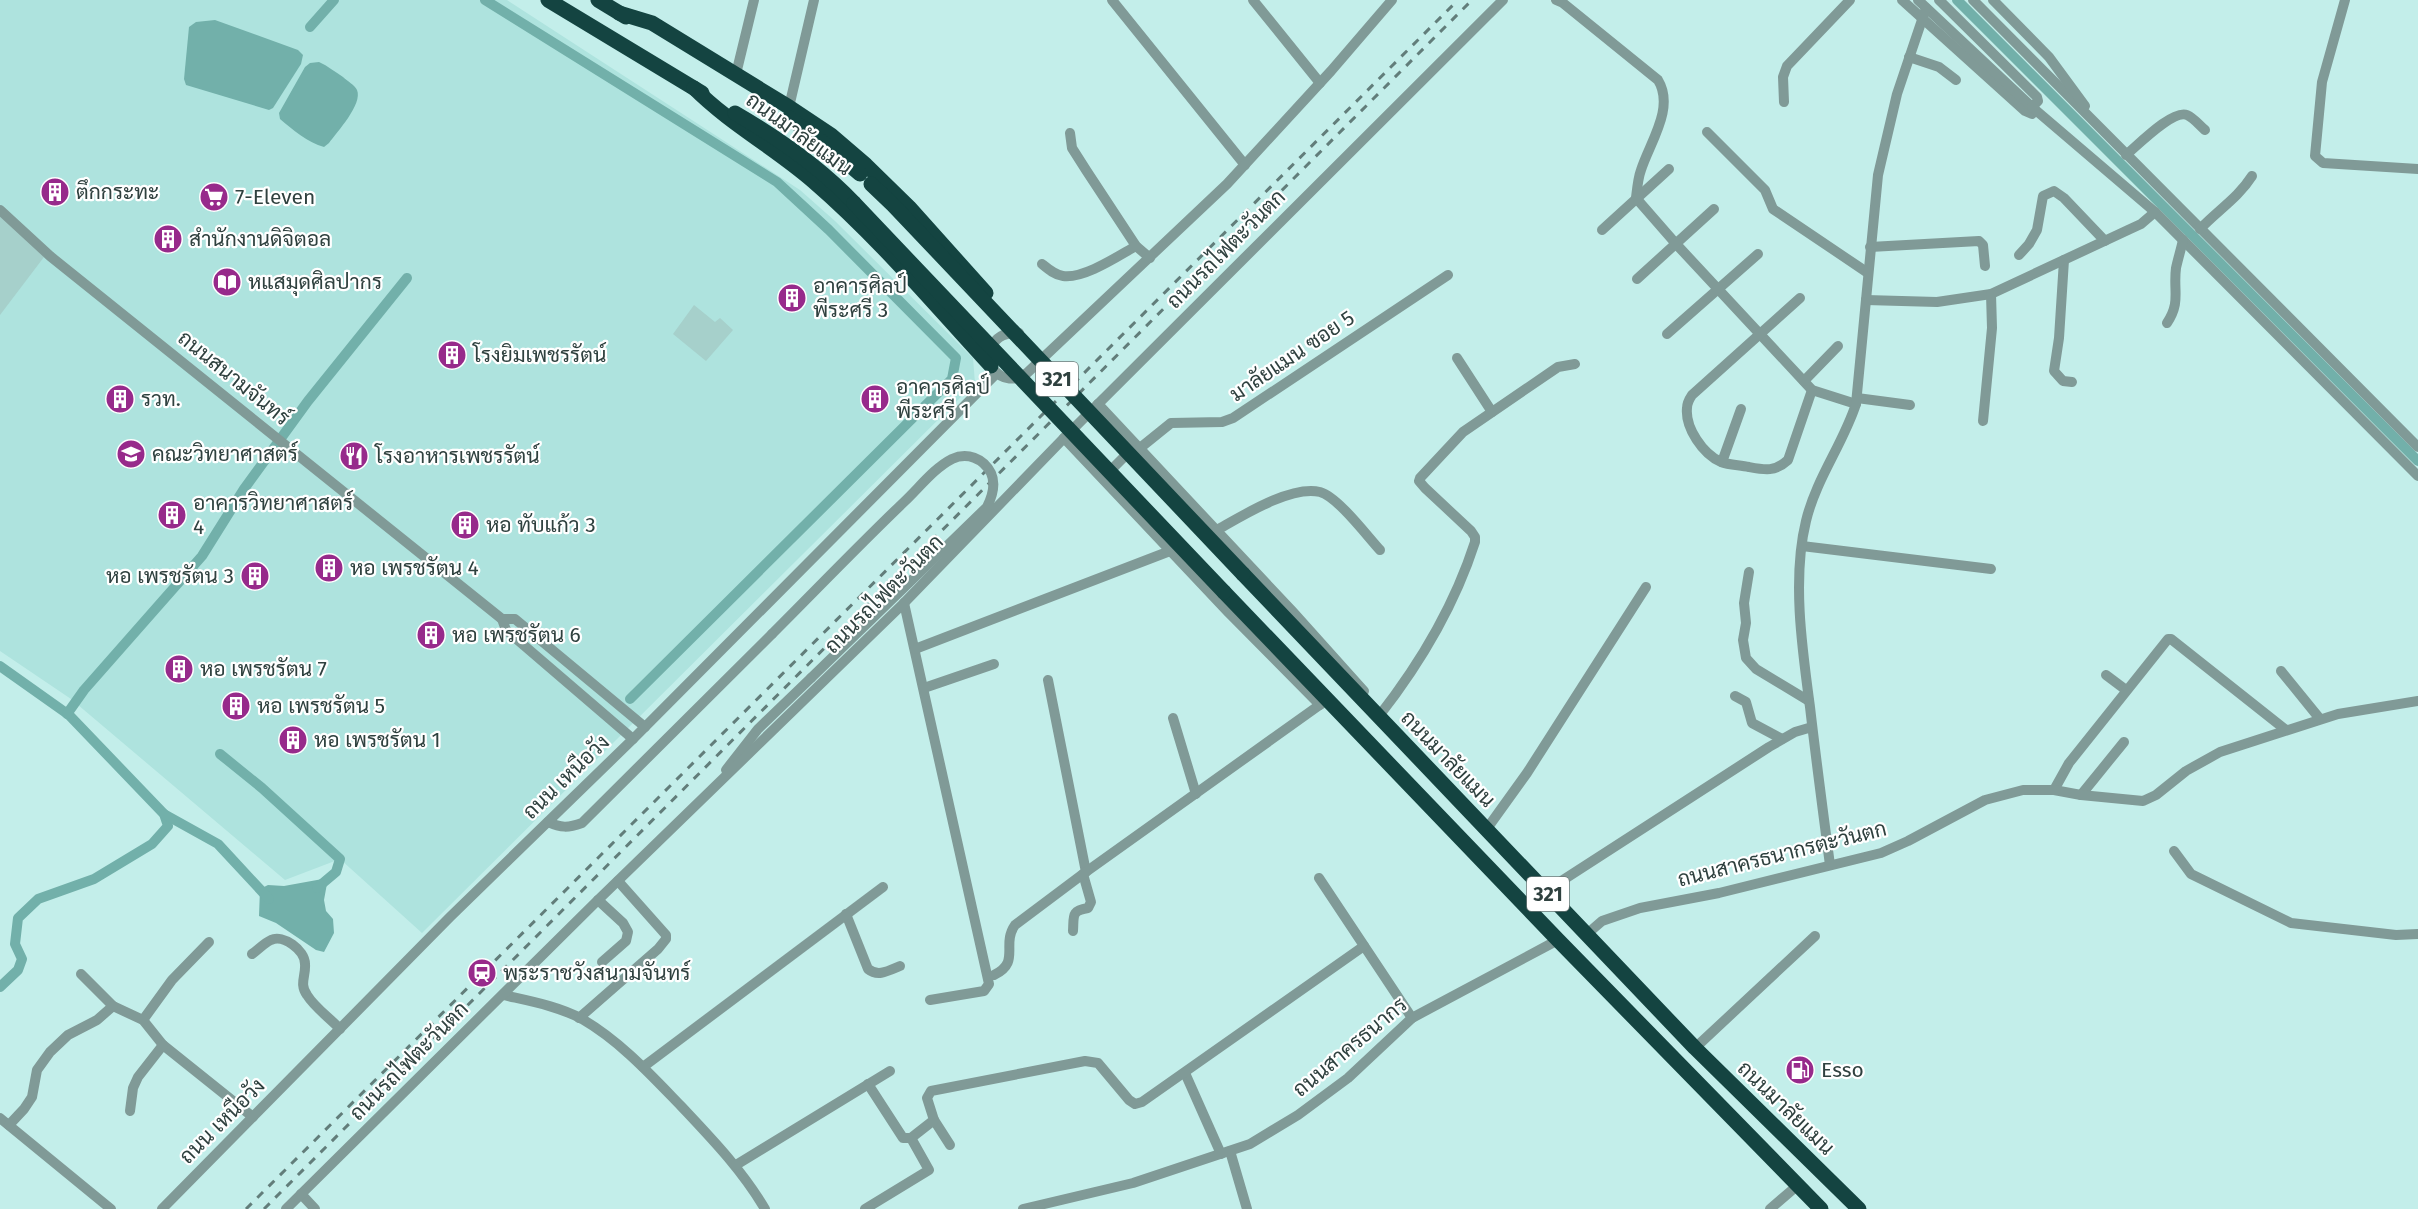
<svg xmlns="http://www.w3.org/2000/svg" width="2418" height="1209" viewBox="0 0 2418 1209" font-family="'Fira Sans',Sarabun,sans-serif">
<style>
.built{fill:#aee3de}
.green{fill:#a6d0cb}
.water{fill:#72b0aa}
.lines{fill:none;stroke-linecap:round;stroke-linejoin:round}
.canal{stroke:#72b0aa;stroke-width:10}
.minor{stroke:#809a97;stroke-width:10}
.highway{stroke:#144441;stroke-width:15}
.rail{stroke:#627d7a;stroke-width:3;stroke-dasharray:8 8;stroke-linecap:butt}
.minor-bridge{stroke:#809a97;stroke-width:10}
.highway-bridge{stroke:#144441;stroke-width:15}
.labels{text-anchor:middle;stroke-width:4.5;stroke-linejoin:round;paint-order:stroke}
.shield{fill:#fff;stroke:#6d7a79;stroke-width:1.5}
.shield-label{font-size:20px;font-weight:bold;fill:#2f413f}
.street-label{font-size:21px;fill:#2f413f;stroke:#fff}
.poi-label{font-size:21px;fill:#2f413f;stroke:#fff;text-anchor:start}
</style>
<rect width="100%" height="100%" fill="#c3eeea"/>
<path class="built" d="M0,0h507l293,190 35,31 138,137 2,25 -553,550 -82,-74 -55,21 -214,-181 -71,-48z"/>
<g class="green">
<path d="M0,213l44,44 -44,58z"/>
<path d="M694,305l21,17 5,-4 13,12 -27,31 -33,-27z"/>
</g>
<g class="water">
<path d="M215,20l83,30 5,5 -2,9 -28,44 -4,2 -83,-25 -2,-6 5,-52 7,-5z"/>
<path d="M319,62c9,4 16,10 24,15 4,4 12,8 14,13 6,14 -20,42 -28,53l-5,4c-16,-4 -32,-18 -44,-28l-1,-6 26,-46 5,-4z"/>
<path d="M328,878l-4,22 2,11 7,8 1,14 -10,19 -8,-2 -40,-27 -17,-7 1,-27 8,-4 16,1z"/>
</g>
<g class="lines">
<g class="canal">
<path d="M485,0l292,182 52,48 127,128 -4,21 -322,320"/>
<path d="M1957,0l461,461"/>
<path d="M310,27l24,-27"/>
<path d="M0,666l69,49 95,99 4,12 -16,18 -58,35 -56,20 -20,19 -3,26 7,15 -4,11 -18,17"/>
<path d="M67,714l17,-24 118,-134 42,-67 64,-88 99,-123"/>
<path d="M220,754l42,34 78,71 -4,13 -19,16"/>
<path d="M164,814l54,30 51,55"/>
</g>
<g class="minor">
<path d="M1112,0l133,165"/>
<path d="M1253,0l67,83"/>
<path d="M1556,0l7,3 95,77c17,28 -8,62 -17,90 -3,8 -4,19 -5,28l41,47 135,145 44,14"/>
<path d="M1902,0l123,111 7,3"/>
<path d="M1918,0l114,107 123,105 263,264"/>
<path d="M1939,0l98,97 1,4 -6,6"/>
<path d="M1973,0l445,447"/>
<path d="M1993,0l56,57 36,49"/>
<path d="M2345,0l-23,82 -7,74 8,7 95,6"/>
<path d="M1909,57l30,10 17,13"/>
<path d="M736,74l18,-74"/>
<path d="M1784,102l-1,-25 4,-11 63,-66"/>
<path d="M789,107l25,-107"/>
<path d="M1707,132l58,58 8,19 95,64"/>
<path d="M1070,133l2,15 14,22 50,76 14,12"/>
<path d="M2126,155c12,-10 47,-46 61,-40 7,3 13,11 18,15"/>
<path d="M0,210l50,46 452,363"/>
<path d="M2200,229c18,-19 38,-31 52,-53"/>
<path d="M1602,230l67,-61"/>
<path d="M1870,247l109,-6 4,4 2,21"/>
<path d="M2019,255l10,-11 8,-14 6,-34 11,-5 10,7 41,43"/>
<path d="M2064,260l-5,78 -5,33 9,10 9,1"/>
<path d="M1042,264c6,5 13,11 21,12 21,3 55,-20 73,-30"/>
<path d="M1637,279l77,-70"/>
<path d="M1800,298l-108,97c-2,3 -5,9 -5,13 -2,20 16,46 34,54 8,3 19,3 28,5 16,3 26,5 39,-7l24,-70"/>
<path d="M1866,300l71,2 54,-8 137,-64 13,-6 14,-12"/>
<path d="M2167,323c14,-21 6,-32 9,-55 2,-9 5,-19 7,-28"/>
<path d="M1667,334l91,-80"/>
<path d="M990,351c4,-14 15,-19 29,-18"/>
<path d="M1457,358l35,54"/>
<path d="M993,369c10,12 22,12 34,4l200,-189 104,-113 61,-71"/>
<path d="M1804,381l34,-35"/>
<path d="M1857,398l53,7"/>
<path d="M1098,404l195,208 71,79"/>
<path d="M1983,421l9,-93 -1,-34"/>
<path d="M1064,438l165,175 91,92"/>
<path d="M1140,448l31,-25 51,-1 11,-4 215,-143"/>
<path d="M1722,462l19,-53"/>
<path d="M1104,470l9,-2 18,-18"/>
<path d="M1217,530c25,-14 74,-45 103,-38 18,5 47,44 60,58"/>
<path d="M1802,546l189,23"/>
<path d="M1749,572l-5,31 2,20 -3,17 3,18 10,11 53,32"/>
<path d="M904,603l85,381 -5,7 -54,9"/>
<path d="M915,649l255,-98"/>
<path d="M2281,671l39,48"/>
<path d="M2106,675l20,15"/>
<path d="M1048,680l38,192"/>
<path d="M924,688l70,-24"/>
<path d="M1735,696l11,6 6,21 30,16"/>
<path d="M1379,716c40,-51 76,-112 96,-174v-5l-4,-6 -46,-43 -6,-7 1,-3 43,-46 95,-65 17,-3"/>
<path d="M1173,718l23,76"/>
<path d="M633,739l-127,-109 -4,-11h13l130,108"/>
<path d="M726,770l32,-41 53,-51"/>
<path d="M2054,790l15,-27 99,-124h3l115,91"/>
<path d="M2081,795l43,-53"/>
<path d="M548,822c13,6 20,6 34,1l190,-189"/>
<path d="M1486,830l41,-57 119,-186"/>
<path d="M2174,851l17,23 100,49 105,12 22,-1"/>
<path d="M1830,865c-7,-53 -14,-106 -20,-158 -8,-59 -18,-129 -4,-186 10,-42 37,-77 50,-117l22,-229 19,-81 29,-86"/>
<path d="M1319,878l93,140"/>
<path d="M1546,891l223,-144 26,-15 17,-5"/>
<path d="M598,900l25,23 5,9 -2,9 -24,21"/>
<path d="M846,914l22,55c10,8 20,2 32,-3"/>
<path d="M1073,931c1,-16 -2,-20 15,-23l3,-6 -8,-28"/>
<path d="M1587,934l15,-13 38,-13 79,-15 162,-40 27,-12 77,-41 38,-10h31l27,5 62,6 13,-6 30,-24 34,-19 118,-38 80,-13"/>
<path d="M252,954c6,-4 12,-11 19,-14 12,-6 34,10 34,24 1,12 -6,20 2,31 8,13 23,23 33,34"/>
<path d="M81,974l32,32 30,14 20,25 90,72"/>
<path d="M994,975c27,-13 7,-30 21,-50l68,-51 245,-175"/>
<path d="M503,995c26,6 55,11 79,24 38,22 69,56 99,87 31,33 61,64 84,103"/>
<path d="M579,1018l79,-69 8,-10v-4l-48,-54"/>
<path d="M143,1020l29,-40 37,-38"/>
<path d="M1695,1048l120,-112"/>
<path d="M643,1067l240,-180"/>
<path d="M1185,1073l36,81"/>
<path d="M130,1111l3,-23 5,-11 25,-32"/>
<path d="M0,1118l111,91"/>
<path d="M934,1120l16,25"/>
<path d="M9,1125l15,-16 8,-12 5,-27 13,-18 18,-17 29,-15 16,-14"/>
<path d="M911,1138l23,-18 -7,-22 4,-7 154,-30 13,2 31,37 6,4 7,-2 222,-156"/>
<path d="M1230,1151l17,58"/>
<path d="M736,1165l154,-94"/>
<path d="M301,1194l14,15"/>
<path d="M162,1209l288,-292 183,-178 364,-366"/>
<path d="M286,1209l312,-309 306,-297 160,-165 439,-438"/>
<path d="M865,1209l64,-39 -18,-32h-8l-35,-54"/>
<path d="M1023,1209l110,-26 117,-39 48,-29 50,-37 64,-60 146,-78"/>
<path d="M1770,1209l28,-24"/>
</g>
<g class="highway">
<path d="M548,0l154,93"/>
<path d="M598,0l28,17"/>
<path d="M619,13l33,10 137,84 42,28 35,30 43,42 77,86"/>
<path d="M694,88c36,36 81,60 119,93 65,56 120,122 178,185"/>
<path d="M735,113c43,25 85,54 119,90"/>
<path d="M789,118l36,26 35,30"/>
<path d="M1243,574l452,474 164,161"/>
<path d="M1224,592l334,348 263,269"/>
</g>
<g class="rail">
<path d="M246,1209l1212,-1209"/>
<path d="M264,1209l1208,-1209"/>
</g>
<path class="minor-bridge" d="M772,634c44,-44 87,-89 132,-132 15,-14 30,-34 48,-43 15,-7 31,-1 39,14 5,11 1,24 -4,34l-176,171"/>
<g class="highway-bridge">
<path d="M871,184l22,21 350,369"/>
<path d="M854,203l370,389"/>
</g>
</g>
<defs>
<g id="building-disc" transform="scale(1.5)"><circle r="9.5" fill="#972a8b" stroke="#fff"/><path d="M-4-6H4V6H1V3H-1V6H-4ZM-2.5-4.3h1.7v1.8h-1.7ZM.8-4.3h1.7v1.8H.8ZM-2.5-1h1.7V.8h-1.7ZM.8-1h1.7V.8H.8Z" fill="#fff"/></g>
<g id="supermarket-disc" transform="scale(1.5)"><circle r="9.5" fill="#972a8b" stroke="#fff"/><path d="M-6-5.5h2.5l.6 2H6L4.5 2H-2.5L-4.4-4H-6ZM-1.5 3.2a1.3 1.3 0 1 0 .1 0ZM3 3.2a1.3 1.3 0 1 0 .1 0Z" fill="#fff"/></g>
<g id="library-disc" transform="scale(1.5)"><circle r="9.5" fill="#972a8b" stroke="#fff"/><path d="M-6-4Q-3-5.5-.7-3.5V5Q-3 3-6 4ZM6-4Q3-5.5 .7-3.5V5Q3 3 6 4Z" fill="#fff"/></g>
<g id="university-disc" transform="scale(1.5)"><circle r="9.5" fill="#972a8b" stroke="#fff"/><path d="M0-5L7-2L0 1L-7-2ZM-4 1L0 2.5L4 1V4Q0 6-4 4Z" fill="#fff"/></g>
<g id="restaurant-disc" transform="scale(1.5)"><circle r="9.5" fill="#972a8b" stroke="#fff"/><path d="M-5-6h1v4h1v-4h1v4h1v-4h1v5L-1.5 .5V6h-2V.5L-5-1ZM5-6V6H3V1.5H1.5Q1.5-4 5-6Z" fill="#fff"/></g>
<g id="station-disc" transform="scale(1.5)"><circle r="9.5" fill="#972a8b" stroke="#fff"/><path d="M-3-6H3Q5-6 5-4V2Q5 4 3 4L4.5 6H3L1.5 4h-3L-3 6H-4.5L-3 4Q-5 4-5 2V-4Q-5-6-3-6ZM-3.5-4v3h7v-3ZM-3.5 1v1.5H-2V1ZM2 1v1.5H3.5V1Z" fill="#fff"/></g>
<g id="fuel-disc" transform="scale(1.5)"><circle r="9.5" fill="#972a8b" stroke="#fff"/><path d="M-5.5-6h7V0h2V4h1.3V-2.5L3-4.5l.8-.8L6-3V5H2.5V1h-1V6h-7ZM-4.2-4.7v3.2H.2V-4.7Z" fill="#fff"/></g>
</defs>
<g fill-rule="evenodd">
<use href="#building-disc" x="55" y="192"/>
<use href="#supermarket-disc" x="214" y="197"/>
<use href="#building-disc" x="168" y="239"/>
<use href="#library-disc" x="227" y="282"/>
<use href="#building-disc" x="792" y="298"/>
<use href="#building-disc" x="452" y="355"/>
<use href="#building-disc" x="120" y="399"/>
<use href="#building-disc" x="875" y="399"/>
<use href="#university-disc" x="131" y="454"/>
<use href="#restaurant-disc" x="354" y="456"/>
<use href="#building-disc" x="172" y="515"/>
<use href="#building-disc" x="465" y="525"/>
<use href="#building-disc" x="329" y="568"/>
<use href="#building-disc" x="255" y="576"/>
<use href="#building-disc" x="431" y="635"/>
<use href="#building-disc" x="179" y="669"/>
<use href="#building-disc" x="236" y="706"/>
<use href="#building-disc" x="293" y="740"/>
<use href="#station-disc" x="482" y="973"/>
<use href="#fuel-disc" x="1800" y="1070"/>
</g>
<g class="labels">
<g class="shield">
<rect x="1036" y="362" width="42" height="34" rx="4.5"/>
<rect x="1527" y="877" width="42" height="34" rx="4.5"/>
</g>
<g class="shield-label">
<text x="1057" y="386">321</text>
<text x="1548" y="901">321</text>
</g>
<g class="street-label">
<text transform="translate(799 134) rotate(36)" y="7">ถนนมาลัยแมน</text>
<text transform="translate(1226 249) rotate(-45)" y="7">ถนนรถไฟตะวันตก</text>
<text transform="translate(1292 356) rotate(-34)" y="7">มาลัยแมน ซอย 5</text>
<text transform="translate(234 378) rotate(39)" y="7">ถนนสนามจันทร์</text>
<text transform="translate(884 594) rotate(-45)" y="7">ถนนรถไฟตะวันตก</text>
<text transform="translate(1448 759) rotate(46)" y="7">ถนนมาลัยแมน</text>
<text transform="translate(566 777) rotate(-44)" y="7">ถนน เหนือวัง</text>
<text transform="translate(1782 854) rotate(-14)" y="7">ถนนสาครธนากรตะวันตก</text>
<text transform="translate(1350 1047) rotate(-40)" y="7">ถนนสาครธนากร</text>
<text transform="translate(409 1061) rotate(-45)" y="7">ถนนรถไฟตะวันตก</text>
<text transform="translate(1786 1108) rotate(44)" y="7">ถนนมาลัยแมน</text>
<text transform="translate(222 1121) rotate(-45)" y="7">ถนน เหนือวัง</text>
</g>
<g class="poi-label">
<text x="76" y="199">ตึกกระทะ</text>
<text x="235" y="204">7-Eleven</text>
<text x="189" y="246">สำนักงานดิจิตอล</text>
<text x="248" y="289">หแสมุดศิลปากร</text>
<text x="813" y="293">อาคารศิลป์<tspan x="813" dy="24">พีระศรี 3</tspan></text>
<text x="473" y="362">โรงยิมเพชรรัตน์</text>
<text x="896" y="394">อาคารศิลป์<tspan x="896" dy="24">พีระศรี 1</tspan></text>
<text x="141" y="406">รวท.</text>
<text x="152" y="461">คณะวิทยาศาสตร์</text>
<text x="375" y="463">โรงอาหารเพชรรัตน์</text>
<text x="193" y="510">อาคารวิทยาศาสตร์<tspan x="193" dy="24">4</tspan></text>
<text x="486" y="532">หอ ทับแก้ว 3</text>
<text x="350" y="575">หอ เพรชรัตน 4</text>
<text x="234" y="583" text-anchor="end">หอ เพรชรัตน 3</text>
<text x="452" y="642">หอ เพรชรัตน 6</text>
<text x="200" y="676">หอ เพรชรัตน 7</text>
<text x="257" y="713">หอ เพรชรัตน 5</text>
<text x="314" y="747">หอ เพรชรัตน 1</text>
<text x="503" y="980">พระราชวังสนามจันทร์</text>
<text x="1821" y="1077">Esso</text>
</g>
</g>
</svg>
